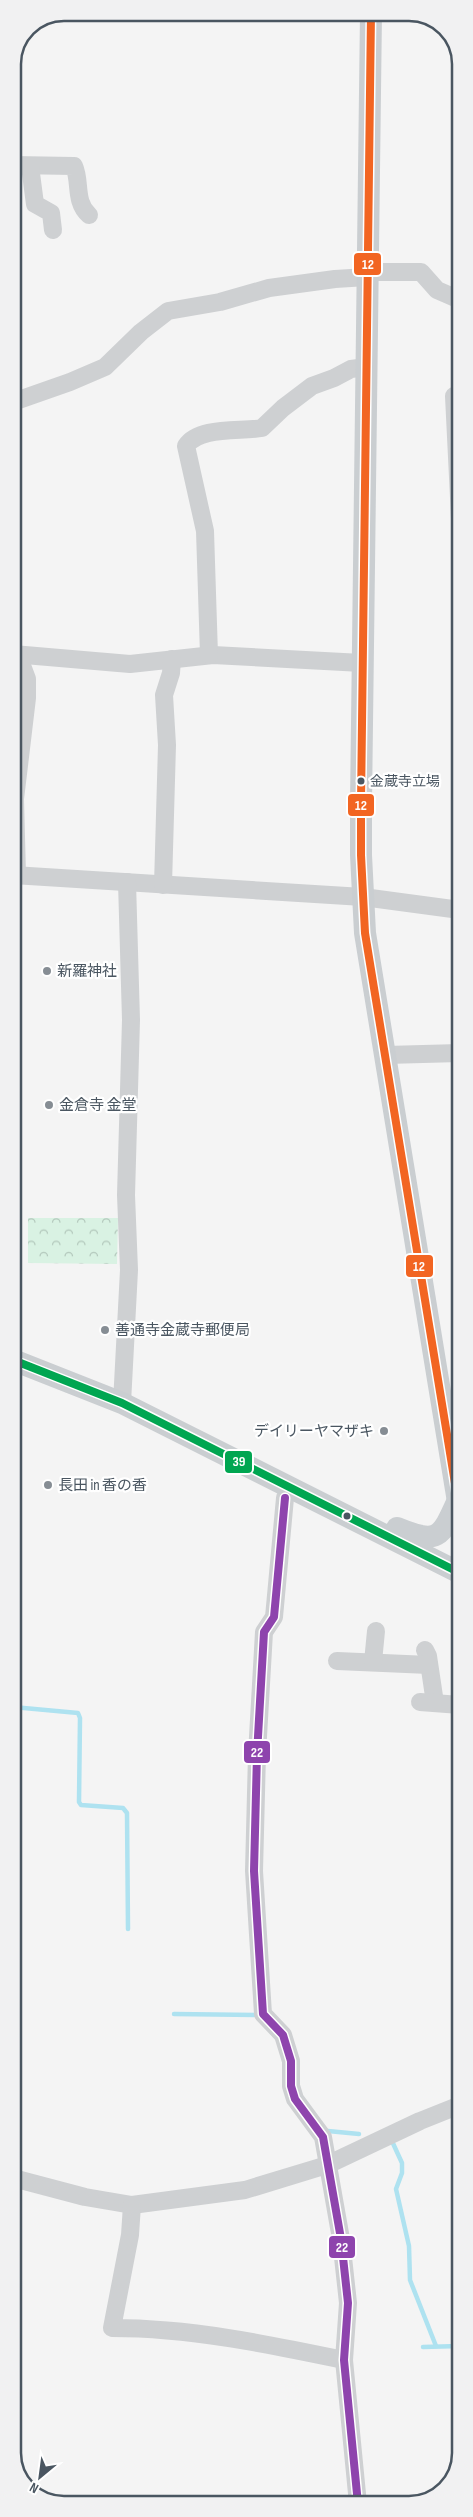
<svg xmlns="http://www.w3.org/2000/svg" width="473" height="2517" viewBox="0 0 473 2517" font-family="'Sofia Sans Condensed','Noto Sans JP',sans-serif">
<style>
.forest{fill:url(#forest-crowns)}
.cemetery{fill:url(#cemetery-stones)}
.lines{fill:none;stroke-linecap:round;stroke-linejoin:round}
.stream{stroke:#aee2f0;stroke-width:4.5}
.minor{stroke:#ced0d2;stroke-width:18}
.major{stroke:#caced1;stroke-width:22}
.bus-1-casing{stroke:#fff;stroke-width:11}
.bus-2-casing{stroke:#fff;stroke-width:11}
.bus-3-casing{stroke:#fff;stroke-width:11}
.bus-1{stroke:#f26522;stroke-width:8}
.bus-2{stroke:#00a651;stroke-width:8}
.bus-3{stroke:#8e44ad;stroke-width:8}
.bus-dot{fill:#4a5661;stroke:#fff;stroke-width:2}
.poi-dot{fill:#868d94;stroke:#fff;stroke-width:2}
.labels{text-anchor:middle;stroke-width:4.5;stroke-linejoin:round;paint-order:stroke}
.bus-label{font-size:14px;fill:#4a5661;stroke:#fff;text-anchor:start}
.poi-label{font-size:15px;fill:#4a5661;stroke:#fff;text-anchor:start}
.rim{fill:none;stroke:#4a5661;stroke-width:2.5}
.line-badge{stroke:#fff;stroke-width:2}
.badge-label{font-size:14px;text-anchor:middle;font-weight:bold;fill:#fff}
</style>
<defs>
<pattern id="forest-crowns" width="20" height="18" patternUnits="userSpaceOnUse" patternTransform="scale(1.25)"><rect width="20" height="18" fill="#d9f2e3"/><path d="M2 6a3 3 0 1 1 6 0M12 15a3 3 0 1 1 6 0" fill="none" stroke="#b2c7bb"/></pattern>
<pattern id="cemetery-stones" width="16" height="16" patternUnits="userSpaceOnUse" patternTransform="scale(1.25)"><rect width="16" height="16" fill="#d9f2e3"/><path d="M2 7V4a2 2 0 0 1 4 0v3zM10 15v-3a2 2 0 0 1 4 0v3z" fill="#b2c7bb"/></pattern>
</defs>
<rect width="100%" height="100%" fill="#f4f4f4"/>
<path class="forest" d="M28,1218h90l-1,46 -89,-1z"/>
<rect class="cemetery" x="13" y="1192" width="8" height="48"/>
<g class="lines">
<g class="stream">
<path d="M13,1707l65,6 2,5 -1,84 2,3 42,3 4,5 1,116"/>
<path d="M174,2014l83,1"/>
<path d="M328,2131l31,3"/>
<path d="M391,2139l11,24v10l-6,16 13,57 1,34 26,66"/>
<path d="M423,2347l37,-1"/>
</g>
<g class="minor">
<path d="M13,165l61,1c7,15 0,36 15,49"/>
<path d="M30,166l5,38 16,9 2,17"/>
<path d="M367,272h54l16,18 23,10"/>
<path d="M454,396l6,122"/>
<path d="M13,402l57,-20 35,-15 36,-35 27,-21 52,-9 49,-14 66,-9 32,-2"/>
<path d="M13,654l117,10 83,-9 149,8"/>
<path d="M209,655l-4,-124 -19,-85c13,-20 55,-14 76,-18l21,-20 29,-22 22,-8 17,-9 15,-2"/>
<path d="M13,875l350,22 97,13"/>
<path d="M17,875l-2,-76 12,-101v-19l-9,-24"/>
<path d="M163,885l4,-140 -3,-50 7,-22 1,-14"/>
<path d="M386,1055l74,-2"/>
<path d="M122,1403l7,-133 -3,-75 5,-175 -4,-138"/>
<path d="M285,1498l-11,119 -10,15 -7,122 -3,117 9,143 20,21 8,26v25l4,13 28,38 18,102 7,64 -4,57 14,144"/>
<path d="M425,1650l3,6 7,47"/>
<path d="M337,1661l92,4"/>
<path d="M373,1662l3,-31"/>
<path d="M420,1702l40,3"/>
<path d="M13,2178l72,19 47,8 113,-15 82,-25 93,-44 40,-16"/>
<path d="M132,2205l-2,30 -18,93c79,0 155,16 232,32"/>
</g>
<g class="major">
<path d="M371,13l-10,790v52l4,78 95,581"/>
<path d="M13,1360l109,43 338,170"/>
<path d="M397,1528c41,17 44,10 61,-28"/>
</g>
<g class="bus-1-casing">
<path id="bus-1" d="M371,13l-10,790v52l4,78 95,581"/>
</g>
<g class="bus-2-casing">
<path id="bus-2" d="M13,1360l109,43 338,170"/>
</g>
<g class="bus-3-casing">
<path id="bus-3" d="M285,1498l-11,119 -10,15 -7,122 -3,117 9,143 20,21 8,26v25l4,13 28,38 18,102 7,64 -4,57 14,144"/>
</g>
<use href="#bus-1" class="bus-1"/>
<use href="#bus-2" class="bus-2"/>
<use href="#bus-3" class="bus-3"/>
</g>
<g class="bus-dot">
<circle cx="361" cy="781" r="4.5"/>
<circle cx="347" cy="1516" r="4.5"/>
</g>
<g class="poi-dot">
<circle cx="47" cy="971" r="5"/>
<circle cx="49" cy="1105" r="5"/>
<circle cx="105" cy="1330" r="5"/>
<circle cx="384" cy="1431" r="5"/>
<circle cx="48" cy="1485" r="5"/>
</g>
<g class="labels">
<g class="bus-label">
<text x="370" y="786">金蔵寺立場</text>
</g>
<g class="poi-label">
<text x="57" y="976">新羅神社</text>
<text x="59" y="1110">金倉寺 金堂</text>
<text x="115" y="1335">善通寺金蔵寺郵便局</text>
<text x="374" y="1436" text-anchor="end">デイリーヤマザキ</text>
<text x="58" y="1490">長田 in 香の香</text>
</g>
</g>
<path d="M0 0H473V2517H0ZM64 21H409A43 43 0 0 1 452 64V2453A43 43 0 0 1 409 2496H64A43 43 0 0 1 21 2453V64A43 43 0 0 1 64 21Z" fill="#f1f1f2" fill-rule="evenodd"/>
<path class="rim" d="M64 21H409A43 43 0 0 1 452 64V2453A43 43 0 0 1 409 2496H64A43 43 0 0 1 21 2453V64A43 43 0 0 1 64 21Z"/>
<g class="line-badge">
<rect x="353" y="252" width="29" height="24" rx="5" fill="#f26522"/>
<rect x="347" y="793" width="28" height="24" rx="5" fill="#f26522"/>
<rect x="405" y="1254" width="29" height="24" rx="5" fill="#f26522"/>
<rect x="224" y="1450" width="29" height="24" rx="5" fill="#00a651"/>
<rect x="243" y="1740" width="28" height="24" rx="5" fill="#8e44ad"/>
<rect x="328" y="2235" width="28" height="24" rx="5" fill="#8e44ad"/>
</g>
<g class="badge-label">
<text x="368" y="269">12</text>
<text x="361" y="810">12</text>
<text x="419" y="1271">12</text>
<text x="239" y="1466">39</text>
<text x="257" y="1757">22</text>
<text x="342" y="2252">22</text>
</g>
<g transform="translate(40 2477) rotate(209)" stroke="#ffffff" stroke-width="4" paint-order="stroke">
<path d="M0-4L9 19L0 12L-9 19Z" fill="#4a5661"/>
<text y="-8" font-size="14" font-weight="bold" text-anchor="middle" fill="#4a5661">N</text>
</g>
</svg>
